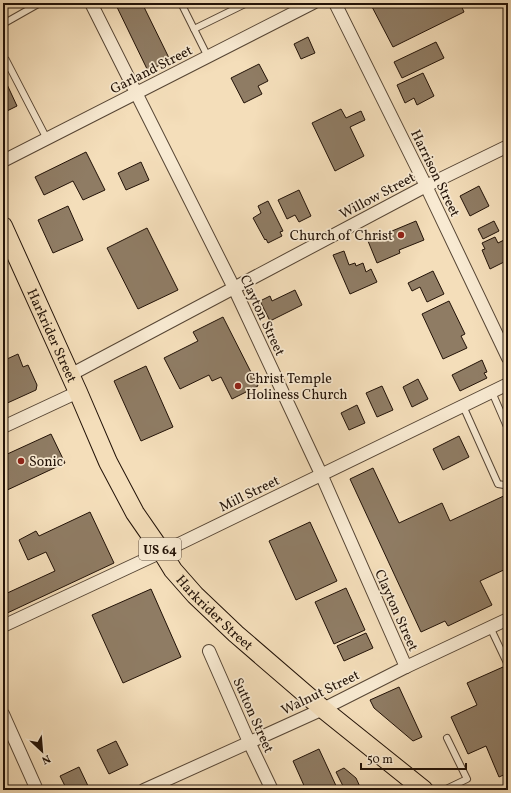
<svg xmlns="http://www.w3.org/2000/svg" width="511" height="793" viewBox="0 0 511 793" font-family="Vollkorn,serif">
<style>
.building{fill:#8f7c64;stroke:#221207}
.lines{fill:none;stroke-linecap:round;stroke-linejoin:round}
.lane-casing{stroke:#564534;stroke-width:8}
.street-casing{stroke:#564534;stroke-width:14}
.primary-casing{stroke:#221207;stroke-width:20}
.lane{stroke:#f8ead2;stroke-width:6}
.street{stroke:#f8ead2;stroke-width:12}
.primary{stroke:#f4deba;stroke-width:18}
.poi-dot{fill:#8f2418;stroke:#f8ead2;stroke-width:1.5}
.labels{text-anchor:middle;stroke-width:3.5;stroke-linejoin:round;paint-order:stroke}
.shield{fill:#f8ead2;stroke:#625344;stroke-width:1}
.shield-label{font-size:13px;font-weight:bold;fill:#221207}
.street-label{font-size:14px;fill:#221207;stroke:#f8ead2}
.poi-label{font-size:14px;fill:#221207;stroke:#f8ead2;text-anchor:start}
</style>
<rect width="100%" height="100%" fill="#f4deba"/>
<filter id="stains"><feTurbulence type="fractalNoise" baseFrequency=".005" numOctaves="4"/><feColorMatrix values="0 0 0 0 .2 0 0 0 0 .09 0 0 0 0 .02 0 0 0 .5 -.17"/></filter>
<radialGradient id="worn" r=".72"><stop offset=".6" stop-color="#630" stop-opacity="0"/><stop offset="1" stop-color="#630" stop-opacity=".3"/></radialGradient>
<g class="building">
<path d="M115,3h27l28,57 -22,11z"/>
<path d="M370,3h90l4,9 -71,35z"/>
<path d="M501,3h7v12h-1z"/>
<path d="M308,37l7,16 -14,6 -7,-15z"/>
<path d="M436,42l8,16 -42,20 -8,-16z"/>
<path d="M259,64l9,17 -10,5 4,8 -18,9 -13,-25z"/>
<path d="M423,73l11,23 -17,9 -3,-7 -9,5 -8,-18z"/>
<path d="M3,78h1l13,28 -14,7z"/>
<path d="M341,109l5,9 15,-7 4,9 -15,7 14,29 -29,15 -23,-48z"/>
<path d="M86,152l19,38 -22,10 -10,-19 -29,14 -9,-18z"/>
<path d="M141,162l8,18 -23,10 -8,-17z"/>
<path d="M479,186l10,20 -19,10 -10,-20z"/>
<path d="M299,190l12,26 -12,6 -4,-7 -8,4 -9,-19z"/>
<path d="M268,201l15,30 -3,1 2,4 -14,7 -2,-4 -1,1 -12,-22 8,-5 -3,-7z"/>
<path d="M68,206l15,34 -30,13 -15,-33z"/>
<path d="M416,221l8,19 -25,10 1,3 -23,10 -9,-22z"/>
<path d="M494,221l5,10 -16,8 -5,-10z"/>
<path d="M147,228l31,62 -40,19 -31,-61z"/>
<path d="M495,237l3,6 10,-5v22l-18,9 -8,-19 3,-1 -3,-6z"/>
<path d="M344,251l5,14 6,-2 1,3 7,-3 3,9 5,-3 6,13 -27,12 -17,-39z"/>
<path d="M433,271l11,23 -17,8 -7,-15 -8,4 -4,-8z"/>
<path d="M295,290l7,15 -32,16 -10,-20 10,-5 2,5z"/>
<path d="M449,301l16,33 -4,2 6,12 -24,11 -21,-45z"/>
<path d="M223,317l35,69 -26,13 -11,-22 -9,4 -3,-6 -29,14 -16,-31 34,-17 -5,-9z"/>
<path d="M18,354l5,13 5,-2 9,20 -1,5 -33,15v-47l3,-1 1,2z"/>
<path d="M482,360l5,12 -3,1 3,5 -27,13 -8,-16z"/>
<path d="M146,366l27,61 -32,14 -27,-60z"/>
<path d="M418,379l10,20 -16,8 -9,-20z"/>
<path d="M382,386l11,24 -16,7 -11,-24z"/>
<path d="M357,405l8,18 -16,7 -8,-17z"/>
<path d="M51,434l14,29 -62,29v-36z"/>
<path d="M459,436l10,21 -26,13 -10,-21z"/>
<path d="M373,468l26,55 43,-20 8,18 58,-27v74l-28,13 12,24 -44,21 -3,-5 -24,11 -71,-153z"/>
<path d="M90,512l24,51 -111,52v-20l52,-24 -9,-19 -18,8 -9,-20 17,-9 3,5z"/>
<path d="M310,522l27,59 -41,19 -27,-59z"/>
<path d="M346,588l19,42 -31,14 -19,-42z"/>
<path d="M151,589l30,68 -58,26 -31,-68z"/>
<path d="M366,633l7,15 -29,13 -7,-15z"/>
<path d="M503,667l5,10v96l-9,4 -13,-31 -18,8 -17,-37 26,-12 -10,-22z"/>
<path d="M399,687l23,50 -9,4 -39,-33 -4,-8z"/>
<path d="M116,741l12,24 -19,9 -12,-24z"/>
<path d="M319,749l19,41h-32l-13,-29z"/>
<path d="M79,767l11,23h-23l-7,-14z"/>
<path d="M344,768l12,10 5,11 6,-3 1,4h-23l-9,-18z"/>
</g>
<g class="lines">
<g class="lane-casing">
<g id="lane">
<path d="M181,3l27,54"/>
<path d="M3,24l37,-21"/>
<path d="M194,29l53,-26"/>
<path d="M3,62l3,-2 41,79"/>
<path d="M492,392l16,37"/>
<path d="M463,406l35,78 6,1 4,-2"/>
<path d="M490,627l18,38"/>
<path d="M444,790l23,-11 -20,-41"/>
</g>
</g>
<g class="street-casing">
<g id="street">
<path d="M91,3l143,285 87,186 85,193"/>
<path d="M335,3l91,183 82,172"/>
<path d="M3,161l310,-158"/>
<path d="M70,375l356,-189 82,-40"/>
<path d="M3,427l75,-35"/>
<path d="M3,626l180,-84 325,-158"/>
<path d="M209,651l40,91 23,48"/>
<path d="M3,714l34,76"/>
<path d="M144,790l179,-81 83,-42 102,-48"/>
</g>
</g>
<g class="primary-casing">
<g id="primary">
<path id="s1" d="M3,226l75,166 30,70 27,51 27,39 11,18 22,25 41,39 87,75 101,81"/>
</g>
</g>
<use href="#lane" class="lane"/>
<use href="#street" class="street"/>
<use href="#primary" class="primary"/>
</g>
<g class="poi-dot">
<circle cx="401" cy="235" r="4"/>
<circle cx="238" cy="386" r="4"/>
<circle cx="21" cy="461" r="4"/>
</g>
<g class="labels">
<rect class="shield" x="139" y="538" width="42" height="22" rx="3"/>
<g class="shield-label">
<text x="160" y="554">US 64</text>
</g>
<g class="street-label">
<text transform="translate(151 69) rotate(-27)" y="5">Garland Street</text>
<text transform="translate(436 173) rotate(64)" y="5">Harrison Street</text>
<text transform="translate(377 195) rotate(-28)" y="5">Willow Street</text>
<text transform="translate(263 315) rotate(65)" y="5">Clayton Street</text>
<text dy="5" stroke="none"><textPath href="#s1" startOffset="120">Harkrider Street</textPath></text>
<text transform="translate(249 493) rotate(-26)" y="5">Mill Street</text>
<text transform="translate(397 610) rotate(66)" y="5">Clayton Street</text>
<text dy="5" stroke="none"><textPath href="#s1" startOffset="444">Harkrider Street</textPath></text>
<text transform="translate(320 692) rotate(-26)" y="5">Walnut Street</text>
<text transform="translate(254 715) rotate(66)" y="5">Sutton Street</text>
</g>
<g class="poi-label">
<text x="393" y="240" text-anchor="end">Church of Christ</text>
<text x="246" y="383">Christ Temple<tspan x="246" dy="16">Holiness Church</tspan></text>
<text x="29" y="466">Sonic</text>
</g>
</g>
<rect width="511" height="793" fill="none" stroke="#f4deba" stroke-width="16"/>
<rect x="4" y="4" width="503" height="785" fill="none" stroke="#221207" stroke-width="2"/>
<rect x="8" y="8" width="495" height="777" fill="none" stroke="#221207"/>
<g transform="translate(42 751) rotate(154)" stroke="#f8ead2" stroke-width="3" paint-order="stroke">
<path d="M0-3L7 15L0 10L-7 15Z" fill="#221207"/>
<text y="-6" font-size="11" font-weight="bold" text-anchor="middle" fill="#221207">N</text>
</g>
<path d="M361 763v6h105v-6" fill="none" stroke="#221207" stroke-width="2"/>
<text x="367" y="763" font-size="12" fill="#221207" stroke="#f8ead2" stroke-width="3" paint-order="stroke">50 m</text>
<rect width="100%" height="100%" filter="url(#stains)"/>
<rect width="100%" height="100%" fill="url(#worn)"/>
</svg>
